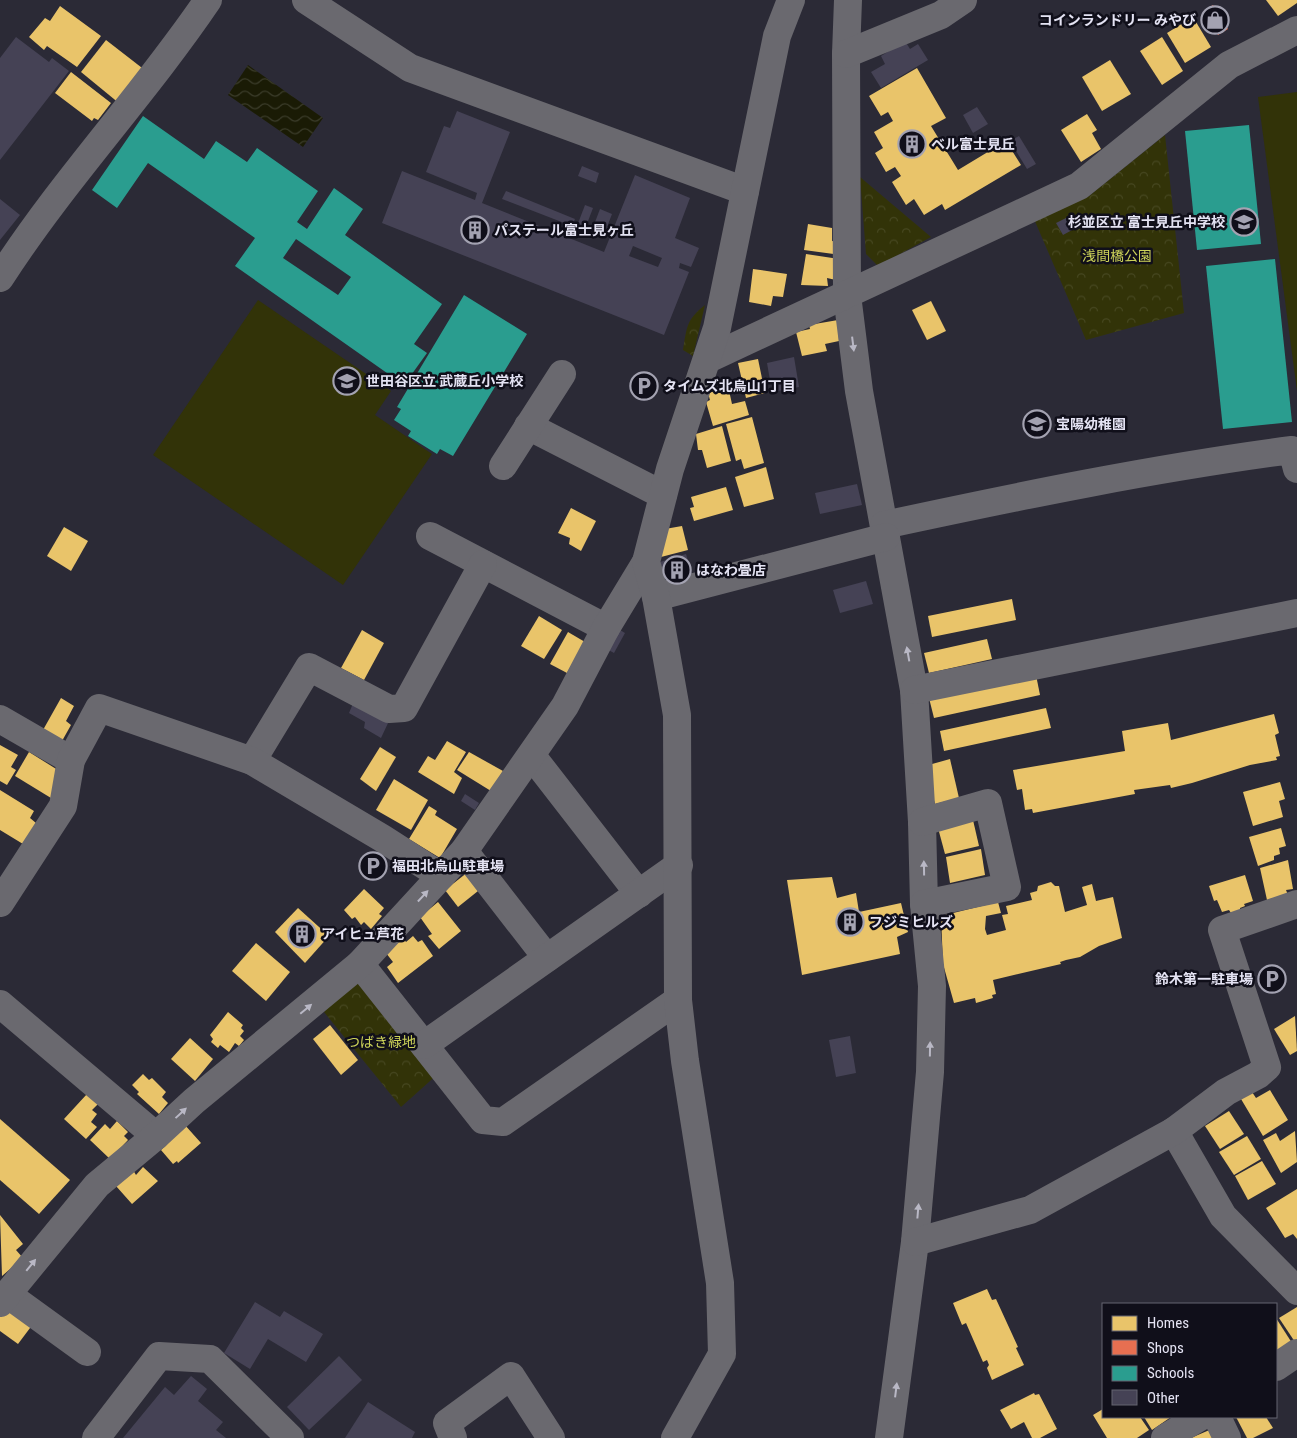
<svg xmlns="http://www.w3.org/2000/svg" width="1297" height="1438" viewBox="0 0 1297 1438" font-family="'Roboto Condensed','Noto Sans JP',sans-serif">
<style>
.park{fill:url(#park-crowns)}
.pitch{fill:#323308}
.water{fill:url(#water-waves)}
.homes{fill:#e9c46a}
.shops{fill:#e76f51}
.schools{fill:#2a9d8f;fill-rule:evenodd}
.building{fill:#454255;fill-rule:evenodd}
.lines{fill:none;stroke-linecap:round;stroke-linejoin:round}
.minor{stroke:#6a696f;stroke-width:28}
.oneway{fill:#b9b8c5}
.labels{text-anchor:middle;stroke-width:5;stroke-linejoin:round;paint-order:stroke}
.poi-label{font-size:14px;font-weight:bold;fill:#e4e3f3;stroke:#100f1a;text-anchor:start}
.park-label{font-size:14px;fill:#cdd359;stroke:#100f1a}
</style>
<defs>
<pattern id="park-crowns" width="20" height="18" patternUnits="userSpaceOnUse" patternTransform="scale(1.25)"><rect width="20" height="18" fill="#323308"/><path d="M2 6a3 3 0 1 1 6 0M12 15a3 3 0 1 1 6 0" fill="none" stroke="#464720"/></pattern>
<pattern id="water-waves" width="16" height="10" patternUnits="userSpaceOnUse" patternTransform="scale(1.25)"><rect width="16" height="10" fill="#1a1b05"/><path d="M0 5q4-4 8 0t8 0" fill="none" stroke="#3b3c2a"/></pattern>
</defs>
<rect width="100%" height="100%" fill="#2b2a36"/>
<g class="park">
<path d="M1165,135l19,178 -98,27 -52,-121 55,-23z"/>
<path d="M860,177l71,60 -53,29 -12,-12z"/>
<path d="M705,305l-12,51 -10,-6c4,-23 3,-30 22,-45z"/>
<path d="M356,981l83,92 -38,34 -77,-95z"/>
</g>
<g class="pitch">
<path d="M1297,92v299l-39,-294z"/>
<path d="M258,300l133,91 -16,24 57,39 -89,131 -190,-130z"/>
</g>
<path class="water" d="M248,65l75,53 -20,29 -75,-52z"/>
<g class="homes">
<path d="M1266,0h31v3l-19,13z"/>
<path d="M60,6l41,30 -24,31 -30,-21 -3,4 -15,-13 16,-19 5,3z"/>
<path d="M1193,17l18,30 -26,16 -18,-30z"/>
<path d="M1162,37l21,34 -21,14 -22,-34z"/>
<path d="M106,40l40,31 -26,33 -39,-32z"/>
<path d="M1110,60l21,34 -29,17 -20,-34z"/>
<path d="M917,68l29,50 -15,8 27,44 48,-29 15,24 -76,45 -3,-6 -18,11 -10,-16 -8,6 -14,-23 9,-6 -6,-9 -9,5 -11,-19 8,-5 -9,-16 19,-11 -5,-9 -7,4 -12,-20z"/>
<path d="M71,72l40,31 -13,17 -4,-2 -2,3 -37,-28z"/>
<path d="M1087,114l10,16 -5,3 9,16 -20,13 -20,-32z"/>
<path d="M808,224l24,4v13l9,1v13l-37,-5z"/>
<path d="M806,254l33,5 -3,21 -9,-2 1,8 -27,-1z"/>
<path d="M753,269l34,5 -4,23 -10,-1 -2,10 -22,-4z"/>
<path d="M931,301l15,30 -19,9 -15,-30z"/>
<path d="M838,320l1,21 -14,3 2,7 -25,5 -6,-24 14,-3 -1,-4z"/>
<path d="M758,359l7,34 -19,5 -8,-35z"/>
<path d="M728,386l4,18 13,-3 4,14 -36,11 -7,-24 4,-2 -2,-7z"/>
<path d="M752,417l12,46 -20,6 -3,-10 -5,2 -10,-37z"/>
<path d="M722,426l9,35 -24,7 -5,-18h-4l-2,-16z"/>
<path d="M766,467l8,32 -30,8 -9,-30z"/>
<path d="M726,487l7,23 -39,11 -4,-13 4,-1 -3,-10z"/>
<path d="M571,508l25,13 -15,30 -12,-7 1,-6 -12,-5z"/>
<path d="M682,526l6,24 -27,7 4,-28z"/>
<path d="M64,527l24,14 -17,30 -24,-15z"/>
<path d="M1012,599l4,21 -84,17 -4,-21z"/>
<path d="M539,616l23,14 -18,29 -23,-13z"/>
<path d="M362,630l22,13 -20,37 -23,-12z"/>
<path d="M568,632l17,10 -18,31 -17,-9z"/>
<path d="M987,639l5,20 -63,14 -5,-20z"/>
<path d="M1036,675l4,20 -106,23 -5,-20z"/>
<path d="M61,698l13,8 -8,15 5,4 -9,16 -19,-11z"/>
<path d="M1046,708l5,20 -107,23 -4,-20z"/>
<path d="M1274,714l5,19 -4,2 5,21 -4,1 1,3 -27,5 -58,18 -21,5 -1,-3 -36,5 1,4 -102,19 -1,-4 -7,1 -3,-21 -5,1 -4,-20 112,-19 -3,-20 46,-8 3,17z"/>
<path d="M447,741l19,11 -12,20 8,6 -8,16 -36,-22 10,-16 7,4z"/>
<path d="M0,745l18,10 -7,12 5,3 -9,15 -7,-4z"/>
<path d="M380,747l16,10 -20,34 -16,-12z"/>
<path d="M29,752l32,20 -10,26 -36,-22z"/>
<path d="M469,752l34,19 -12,20 -34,-21z"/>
<path d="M950,759l9,39 -24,6 -10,-38z"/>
<path d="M394,779l34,21 -17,30 -35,-20z"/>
<path d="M1280,782l5,17 -6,2 4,16 -30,9 -10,-34z"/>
<path d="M0,790l34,21 -4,7 6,5 -13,21 -23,-14z"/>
<path d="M429,806l8,5 -2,4 22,14 -17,29 -31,-19z"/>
<path d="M973,820l6,26 -34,8 -7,-26z"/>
<path d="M1281,828l5,18 -7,2 1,6 -6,2v4l-16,6 -9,-29z"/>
<path d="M981,849l4,26 -35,8 -4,-26z"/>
<path d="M1288,860l5,29 -7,1 2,5 -21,5 -7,-32z"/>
<path d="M468,872l10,19 -20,16 -13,-17z"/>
<path d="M1245,875l8,26 -9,3 1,2 -5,2v2l-9,3 -2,-3 -7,2 -5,-12 -3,1 -5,-15z"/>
<path d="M832,877l5,21 19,-5 3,19 42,-9 7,29 -11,5 3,17 -98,21 -15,-95z"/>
<path d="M1051,882l4,4h4l6,26 22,-7 -5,-18 10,-3 4,17 17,-4 9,41 -23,8 -19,11 -14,3 -6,2 1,2 -68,16 3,14 -4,1 1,3 -17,5 -1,-5 -21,5 -11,-39 -2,-48 57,-14 3,11 -15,3 -1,13 2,6 19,-5 -4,-15 6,-1 -2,-8 26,-6 -2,-7 7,-2 1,-5z"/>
<path d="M364,889l20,19 -5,6 3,2 -11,13 -7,-7 -3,3 -6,-8 -3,2 -8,-9z"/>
<path d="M438,902l23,29 -22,18 -11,-13 4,-2 -12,-17z"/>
<path d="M298,908l31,28 -24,27 -30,-31z"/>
<path d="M413,936l5,6 4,-2 11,16 -35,27 -11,-16 6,-5 -7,-9 17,-15 3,4z"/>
<path d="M256,943l34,29 -24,29 -34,-30z"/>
<path d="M228,1012l15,13 -2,3 3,3 -4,5 4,4 -5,6 -4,-3 -6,9 -9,-7 -2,3 -7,-6 2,-3 -3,-4z"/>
<path d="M1295,1016l2,35 -7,4 -16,-26z"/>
<path d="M330,1025l28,35 -17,15 -28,-36z"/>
<path d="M190,1038l23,21 -18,22 -24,-22z"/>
<path d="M143,1074l6,6 3,-2 14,14 -4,5 6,6 -9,11 -22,-20 2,-2 -7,-7z"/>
<path d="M1270,1090l18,30 -25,16 -22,-37 11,-7 4,6z"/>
<path d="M87,1094l11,10 -6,6 5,4 -6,8 6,5 -11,12 -22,-20z"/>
<path d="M1229,1111l15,23 -24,15 -15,-23z"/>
<path d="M0,1119l70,61 -31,34 -39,-34z"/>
<path d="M117,1121l11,11 -4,4 4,4 -18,19 -20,-19 15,-16 5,5z"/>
<path d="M184,1124l17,19 -23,20 -1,-2 -4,3 -12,-14 4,-4 -2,-2z"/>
<path d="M1295,1131l2,31 -16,11 -18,-33 13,-7 4,8z"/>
<path d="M1247,1136l14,23 -27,16 -15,-23z"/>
<path d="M1262,1161l14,23 -28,16 -13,-24z"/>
<path d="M143,1167l15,14 -26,23 -16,-18 17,-16 3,5z"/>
<path d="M1297,1189v50l-4,-5 -8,4 -19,-30z"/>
<path d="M0,1215l23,29 -7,6 7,8 -21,18z"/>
<path d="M987,1289l5,11 4,-1 22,48 -2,1 8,17 -32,15 -5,-12 2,-3 -2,-5 -4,2 -17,-39 -4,2 -9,-22z"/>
<path d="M11,1301l25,19 -18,24 -18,-13v-16z"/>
<path d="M1297,1307v33l-2,2 -16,-24z"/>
<path d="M1276,1318l16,25 -16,11z"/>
<path d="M1034,1393l1,2 4,-1 18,35 -17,9h-8l-8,-16 -13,7 -11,-19z"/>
<path d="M1103,1409v8h37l9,13 -12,8h-30l-14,-23z"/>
<path d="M1144,1417h27l-19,13z"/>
<path d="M1236,1417h30l7,11 -20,10h-6z"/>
<path d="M1214,1428l5,10h-28z"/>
</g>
<path class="shops" d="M1213,5l15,24 -10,6 -15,-23z"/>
<g class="schools">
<path d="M143,116l61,43 12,-18 31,21 10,-14 61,43 -21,31 10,7 27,-41 29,21 -18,26 97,69 -28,40 13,9 -23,32 -169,-119 20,-28 -107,-75 -31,45 -25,-18zM296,239l55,38 -13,18 -55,-37z"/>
<path d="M1249,125l12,119 -64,6 -12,-119z"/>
<path d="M1275,259l17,163 -69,7 -17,-163z"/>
<path d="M464,295l63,39 -74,122 -13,-7 -3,5 -29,-18 3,-5 -17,-11 7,-11 -4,-2z"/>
</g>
<g class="building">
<path d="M16,37l33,25 3,-4 17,13 -69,89v-102z"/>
<path d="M905,41l5,8 8,-5 10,16 -47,28 -10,-16 14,-8 -4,-8z"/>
<path d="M977,107l11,17 -15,9 -10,-18z"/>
<path d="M457,111l53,21 -28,71 122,49 31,-77 55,23 -15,40 24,10 -8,19 -11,-4 -1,5 10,4 -25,63 -282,-112 20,-52 73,29 2,-7 -51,-21 18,-46 6,2zM633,246l29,12 -4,9 -29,-11z"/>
<path d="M1019,136l17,28 -9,5 -17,-28z"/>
<path d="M582,166l17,7 -3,10 -18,-7z"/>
<path d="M506,191l69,28 -3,7 -70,-27z"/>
<path d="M0,199l20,16 -20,25z"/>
<path d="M585,205l8,3 -8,21 -8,-3z"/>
<path d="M600,209l12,5 -5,13 5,2 -3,8 -17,-7z"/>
<path d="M1068,217l6,12 -11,6 -7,-12z"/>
<path d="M794,357l5,30 -27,5 -5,-29z"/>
<path d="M857,484l5,21 -42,9 -5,-21z"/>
<path d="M686,554l7,24 -19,6 -9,-5 -5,-17z"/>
<path d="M866,581l7,23 -33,9 -7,-23z"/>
<path d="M615,627l10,6 -11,20 -11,-6z"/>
<path d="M354,701l35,20 -8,17 -17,-10 1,-6 -16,-9z"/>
<path d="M465,794l14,9 -4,7 -14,-9z"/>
<path d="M850,1036l6,37 -20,4 -7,-37z"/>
<path d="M255,1302l25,15 4,-6 39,23 -17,28 -38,-23 -18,30 -26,-16z"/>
<path d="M339,1356l23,24 -53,50 -22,-23z"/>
<path d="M191,1376l16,13 -9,12 25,21 -7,8 10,8h-103l42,-51 9,8z"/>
<path d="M368,1402l47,30 -3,6h-67z"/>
</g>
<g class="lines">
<g class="minor">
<path d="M306,0l104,68 335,123"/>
<path d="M848,0l-2,54 1,241 12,96 55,299 8,132 2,82 8,82 -2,86 -15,170 -26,196"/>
<path d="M846,54l95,-39 22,-15"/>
<path d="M0,278c63,-98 143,-182 208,-278"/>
<path d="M708,359l371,-173 150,-121 68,-35"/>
<path d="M528,426l135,69"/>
<path d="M503,466l59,-92"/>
<path d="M884,525c135,-29 271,-57 408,-75l5,19"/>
<path d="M430,536l176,92"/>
<path d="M656,597l230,-60"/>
<path d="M914,690l383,-77"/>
<path d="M0,719l71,41"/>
<path d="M532,756l107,138"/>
<path d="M252,761l57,-94 80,42 15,-1 79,-144"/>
<path d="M922,822l66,-19 19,84 -83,17"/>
<path d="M464,851l83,107"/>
<path d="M0,903l63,-97 8,-46 28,-52 153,53 130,77 59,38"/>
<path d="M360,964l123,156 20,2 175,-122"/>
<path d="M0,1004l156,132"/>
<path d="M424,1045l255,-180"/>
<path d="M1174,1131l49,85 74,75"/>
<path d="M915,1242l115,-32 144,-79 52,-39 32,-17 9,-8 -45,-137 75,-26"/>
<path d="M7,1294l80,58"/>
<path d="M0,1303l97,-118 59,-49 38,-35 166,-137 104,-113 101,-145 41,-78 40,-66"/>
<path d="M1276,1367l21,-14"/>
<path d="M1217,1417l10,21"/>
<path d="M96,1438l63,-82 51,3 80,79"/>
<path d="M453,1438l-6,-15 64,-47 40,62"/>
<path d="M675,1438l47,-84 -2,-71 -35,-222 -7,-61 -1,-285 -21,-118 -10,-35 24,-93 47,-141 60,-292 14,-36"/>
<path d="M1165,1438l35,-21"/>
</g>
</g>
<defs><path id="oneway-solid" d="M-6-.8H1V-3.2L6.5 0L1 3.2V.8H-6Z" transform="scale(1.25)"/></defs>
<g class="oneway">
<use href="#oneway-solid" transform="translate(853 344) rotate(83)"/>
<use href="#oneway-solid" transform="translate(908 654) rotate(-100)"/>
<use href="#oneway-solid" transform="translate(924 868) rotate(-91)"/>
<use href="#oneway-solid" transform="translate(423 896) rotate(-47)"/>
<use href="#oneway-solid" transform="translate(306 1009) rotate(-40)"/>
<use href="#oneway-solid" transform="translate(930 1049) rotate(-89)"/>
<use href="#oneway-solid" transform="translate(181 1113) rotate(-43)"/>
<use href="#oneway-solid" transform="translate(918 1211) rotate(-85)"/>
<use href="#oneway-solid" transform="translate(31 1265) rotate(-51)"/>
<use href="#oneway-solid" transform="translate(896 1390) rotate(-83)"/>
</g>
<defs>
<g id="shop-ring" transform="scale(1.4375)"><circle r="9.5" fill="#100f1a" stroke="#a3a2b1" stroke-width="1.5"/><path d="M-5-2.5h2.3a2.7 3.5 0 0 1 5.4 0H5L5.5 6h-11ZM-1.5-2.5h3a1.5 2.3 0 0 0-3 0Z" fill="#a3a2b1"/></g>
<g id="building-ring" transform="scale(1.4375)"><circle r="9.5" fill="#100f1a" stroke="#a3a2b1" stroke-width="1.5"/><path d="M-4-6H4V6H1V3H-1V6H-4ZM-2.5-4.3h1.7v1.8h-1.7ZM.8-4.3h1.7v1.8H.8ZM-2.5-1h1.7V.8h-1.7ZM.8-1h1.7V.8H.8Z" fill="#a3a2b1"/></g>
<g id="school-ring" transform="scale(1.4375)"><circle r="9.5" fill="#100f1a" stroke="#a3a2b1" stroke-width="1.5"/><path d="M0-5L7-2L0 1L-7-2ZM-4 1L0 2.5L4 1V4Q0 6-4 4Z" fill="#a3a2b1"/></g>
<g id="parking-ring" transform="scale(1.4375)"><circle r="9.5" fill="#100f1a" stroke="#a3a2b1" stroke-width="1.5"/><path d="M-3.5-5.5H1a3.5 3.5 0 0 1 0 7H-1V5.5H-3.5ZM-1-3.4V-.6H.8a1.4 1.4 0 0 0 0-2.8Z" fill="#a3a2b1"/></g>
</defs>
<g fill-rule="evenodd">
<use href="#shop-ring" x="1215" y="20"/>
<use href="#building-ring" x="912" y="144"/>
<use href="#school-ring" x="1244" y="222"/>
<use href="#building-ring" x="475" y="230"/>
<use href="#school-ring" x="347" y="381"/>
<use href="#parking-ring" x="644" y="386"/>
<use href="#school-ring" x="1037" y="424"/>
<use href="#building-ring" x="677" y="570"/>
<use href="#parking-ring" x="373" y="866"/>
<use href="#building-ring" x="850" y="922"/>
<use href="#building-ring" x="302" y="934"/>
<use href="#parking-ring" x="1272" y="979"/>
</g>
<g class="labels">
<g class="poi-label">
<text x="1196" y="25" text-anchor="end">コインランドリー みやび</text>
<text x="931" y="149">ベル富士見丘</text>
<text x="1225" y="227" text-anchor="end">杉並区立 富士見丘中学校</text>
<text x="494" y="235">パステール富士見ヶ丘</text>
<text x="366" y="386">世田谷区立 武蔵丘小学校</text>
<text x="663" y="391">タイムズ北烏山1丁目</text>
<text x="1056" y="429">宝陽幼稚園</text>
<text x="696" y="575">はなわ畳店</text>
<text x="392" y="871">福田北烏山駐車場</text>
<text x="869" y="927">フジミヒルズ</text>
<text x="321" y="939">アイヒュ芦花</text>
<text x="1253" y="984" text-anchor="end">鈴木第一駐車場</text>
</g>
<g class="park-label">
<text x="1117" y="261">浅間橋公園</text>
<text x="381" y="1047">つばき緑地</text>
</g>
</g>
<rect x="1102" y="1303" width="175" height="115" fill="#100f1a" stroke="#656471"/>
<rect x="1112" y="1316" width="25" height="15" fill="#e9c46a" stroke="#656471"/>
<text x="1147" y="1328" font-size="15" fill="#e4e3f3">Homes</text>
<rect x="1112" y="1340" width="25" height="15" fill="#e76f51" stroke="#656471"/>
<text x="1147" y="1353" font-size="15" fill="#e4e3f3">Shops</text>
<rect x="1112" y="1366" width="25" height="15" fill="#2a9d8f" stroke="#656471"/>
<text x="1147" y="1378" font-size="15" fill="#e4e3f3">Schools</text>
<rect x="1112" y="1390" width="25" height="15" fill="#454255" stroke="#656471"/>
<text x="1147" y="1403" font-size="15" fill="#e4e3f3">Other</text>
</svg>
